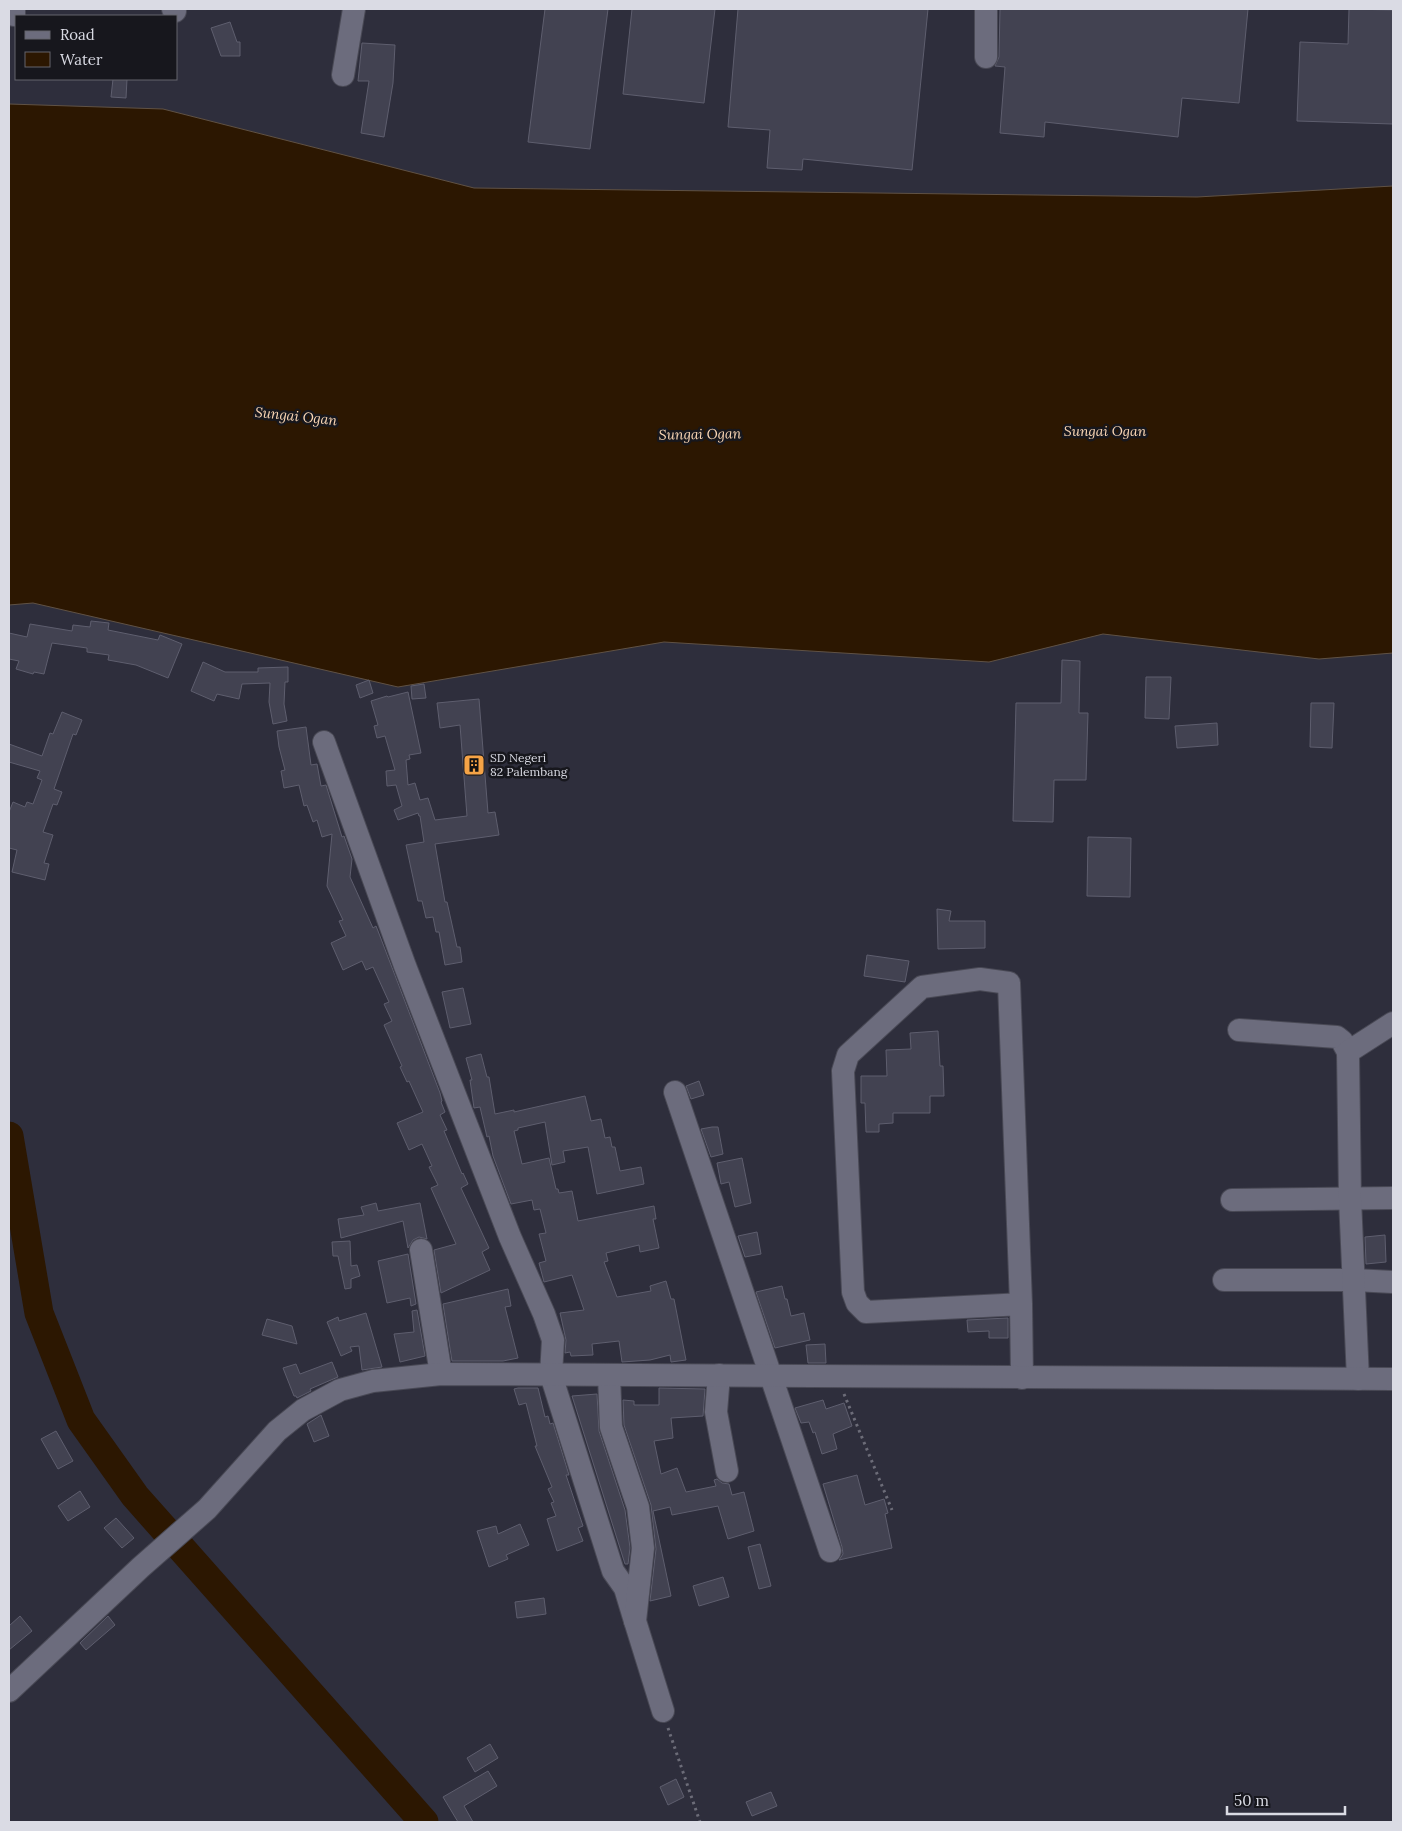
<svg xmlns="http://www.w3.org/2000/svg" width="1402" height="1831" viewBox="0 0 1402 1831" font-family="Lora,serif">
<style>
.water{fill:#2c1701;stroke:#605245}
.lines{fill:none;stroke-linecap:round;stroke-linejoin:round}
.river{stroke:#2c1701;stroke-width:29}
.building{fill:#424251;stroke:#5e5e6e}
.minor-casing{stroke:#494955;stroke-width:24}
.path{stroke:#6c6c78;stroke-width:3;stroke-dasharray:2.5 4;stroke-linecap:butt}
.minor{stroke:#6c6c7d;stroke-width:22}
.labels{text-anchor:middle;stroke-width:5;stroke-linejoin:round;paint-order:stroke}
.poi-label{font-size:12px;fill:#dadbe4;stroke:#17171d;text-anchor:start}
.water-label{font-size:14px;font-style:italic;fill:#fad6b4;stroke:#17171d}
</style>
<rect width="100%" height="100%" fill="#2e2e3c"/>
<path class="water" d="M9,104l154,5 311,79 723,9 196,-11v467l-74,6 -216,-25 -114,28 -325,-20 -266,45 -365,-84 -24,2z"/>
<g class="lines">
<path class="river" d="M9,1136l30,177 42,107 54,76 289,326"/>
</g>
<g class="building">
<path d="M545,9h63l-18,140 -62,-7z"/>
<path d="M632,9h83l-11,94 -81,-9z"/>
<path d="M738,9h190l-16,161 -109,-11 -1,11 -35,-2 3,-38 -42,-3z"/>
<path d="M1000,9h248l-9,94 -57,-5 -4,39 -133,-15 -1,15 -44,-4 5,-66 -10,-1 4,-9z"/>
<path d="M1349,9l44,1v114l-96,-3 3,-79 48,2z"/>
<path d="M230,22l7,20h3v14h-19l-10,-28z"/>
<path d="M362,43l33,2 -2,38 -9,54 -23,-4 8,-52h-11z"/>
<path d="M113,79h14l-1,19 -15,-1z"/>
<path d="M91,621l18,2 -1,7 50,10 2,-5 22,9 -14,34 -32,-13 -28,-5 1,-5 -22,-3v-4l-35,-5 -8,31 -10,-2 -1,2 -17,-5 3,-8 -10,-2v-26l18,4 3,-13 42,7 1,-6 17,2z"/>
<path d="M1062,660l18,1 -1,52h9l-2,67h-32l-1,42 -40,-1 3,-118h45z"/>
<path d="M203,662l22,10h33v-4l30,-1v15h-3l-1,22 3,17 -14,3 -4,-22 1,-19 -28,1 -3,15 -22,-5 -3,7 -23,-10z"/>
<path d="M1146,677h25l-2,42 -24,-1z"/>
<path d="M369,680l4,13 -13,5 -4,-13z"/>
<path d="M424,684l2,14 -14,1 -1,-13z"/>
<path d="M408,692l13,61 -12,2 1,4 -4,1 2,25 7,-2 5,17 8,-2 7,22 32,-4 -7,-91 -20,3 -3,-25 42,-4 9,114 7,-1 4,23 -64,9 10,58h2l10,45h3l2,15 -17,3 -6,-33h-3l-3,-15 -7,1 -4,-17h-4l-12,-56 18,-3 -4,-26h-1l-1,-3 -20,7 -4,-10 8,-4 -6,-21 -9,1 -1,-15 9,-1 -10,-34 -8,2 -3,-12 4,-1 -7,-24 16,-5 1,1z"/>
<path d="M1311,703h23l-2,45 -22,-1z"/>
<path d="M62,712l20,8 -6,15 -3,-1 -19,55 8,3 -5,13 -4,-1 -10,28 10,3 -9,28 5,1 -4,16 -33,-8 5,-22 -8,-2v-36l4,-10 12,5 2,-5 6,2 9,-24 -5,-2 3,-7 -31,-9v-18l33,12 8,-23 3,1z"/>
<path d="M1217,723l1,22 -41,3 -2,-22z"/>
<path d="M306,727l5,38 6,-1 4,22 5,-1 16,52 2,-1 8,23 -2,18 23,51 3,-2 2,5 62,162 2,8 -1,1 4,10 -5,3 7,15 -3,1 18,43 1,-1 5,11 -7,4 28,60 -7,4 8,18 -49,23 -7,-43 22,-6 -25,-56 7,-3 -9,-18 3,-1 -10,-22 -13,6 -12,-27 26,-11 -14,-31 -2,1 -7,-15 2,-1 -18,-41 8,-4 -8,-17 5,-2 -16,-35 -7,3 -4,-9 -19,9 -12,-27 15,-7 -7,-15 4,-1 -16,-34 5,-52 -10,3 -5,-17 -4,2 -6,-17 -3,1 -5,-21 -15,3 -3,-17 4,-1 -6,-23 -2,-16z"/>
<path d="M1088,837l43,1 -1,59 -43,-1z"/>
<path d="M937,909l14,2 -2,10h36v27l-47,1z"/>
<path d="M867,955l42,6 -4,21 -41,-6z"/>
<path d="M463,988l8,36 -21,4 -8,-36z"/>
<path d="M938,1031l2,35h3l1,30h-14v17h-37v10l-14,1v8h-13l-1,-29h-4v-27h26l-1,-26 25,-1 -1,-16z"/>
<path d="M481,1054l6,23h2l6,37 19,-4v2l71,-16 6,25 10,-2 4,19 5,-1 2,10h3l5,24 21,-4 3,17 -47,10 -9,-47 -25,4 2,11 -13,3 -7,-43 -27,6v2l-4,1 8,33 27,-6 7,31h2l1,4 13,-2 6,30 76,-15 2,13h-3l6,29 -19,4 -1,-7 -33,8 2,8 -4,1 13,35 34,-6 -1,-5 16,-5 5,18h3l12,61 -15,2 -1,-7 -20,5 -28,2 -3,-21 -27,3 1,11 -22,1 -1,-4 -5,1 1,-13 -6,-27 24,-3 -12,-35 -28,7 -5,-19 7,-2 -7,-27 7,-1 -6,-24 -6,1 -2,-10 -21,4 -18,-48 -4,-20 -2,1 -7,-30 -6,1 -4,-28h2l-6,-22z"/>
<path d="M699,1081l5,14 -13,4 -5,-13z"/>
<path d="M712,1127h6l5,27 -12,3 -10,-28z"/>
<path d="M742,1158l9,45 -16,4 -6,-25 -8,2 -4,-21z"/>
<path d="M376,1203l2,8 42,-8 7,36 -8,-2 -6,3 -5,8 -5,-27 -62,17 -3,-19 26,-4 -3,-8z"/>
<path d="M757,1232l4,22 -16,3 -7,-21z"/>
<path d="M1385,1235l1,27 -20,2 -1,-27z"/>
<path d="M350,1241l1,25 6,-1 3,11 -9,3v9l-6,1 -7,-33h-5l-1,-14z"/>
<path d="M408,1254l8,50 -5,2 -1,-8 -23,5 -9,-42z"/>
<path d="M782,1286l3,13h2l4,17 13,-3 6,27 -35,8 -19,-56z"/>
<path d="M508,1289l3,17 -6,1 13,51 -15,3h-51l-9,-57z"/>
<path d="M417,1310l8,46 -25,6 -6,-28 20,-2 -2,-21z"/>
<path d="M366,1313l16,54 -20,3 -3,-24 -9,1 2,4 -11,5 -14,-34 11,-5 1,4z"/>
<path d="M1008,1318v20h-19v-7l-21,1 -1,-12z"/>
<path d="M267,1319l25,7 5,18 -35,-9z"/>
<path d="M825,1344l1,19h-18l-2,-18z"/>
<path d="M332,1362l6,15 -28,12 1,2 -14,7 -1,-2h-2l-11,-28 13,-4 4,10z"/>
<path d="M518,1388h20l7,29 3,-1 2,8 3,-1 16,52h-3l17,51 -5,2 5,13 -26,10 -10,-32 9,-3 -5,-13 3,-1 -6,-13 4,-2 -17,-41h2l-11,-43 -7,2 -5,-16z"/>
<path d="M659,1388l46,1 -2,27 -32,2 2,20 -19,3 7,33 16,-6 9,24 30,-6 -2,-6 3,-1 5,4 7,1 3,11 12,-3 10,39 -26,8 -10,-33 -46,9 -2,-8 -17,4 18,85 -21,5 6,-52 -5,-44 -27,-80 -1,-25 11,1v4h25z"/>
<path d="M597,1394l2,37 26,79 5,38 -2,16h-3l-53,-168z"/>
<path d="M823,1400l3,9 18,-6 8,23 -19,8 4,15 -15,5 -7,-22 -2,1 -4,-11 -8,1 -6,-15z"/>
<path d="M321,1415l8,21 -15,6 -7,-18z"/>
<path d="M56,1431l17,30 -15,8 -17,-30z"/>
<path d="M857,1475l8,30 19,-6 4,14 -3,1 7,34 -53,12 4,-6 -1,-7 -19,-63z"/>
<path d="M80,1491l10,16 -22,14 -10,-15z"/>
<path d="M116,1518l18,20 -12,10 -18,-20z"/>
<path d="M520,1524l9,21 -23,10 2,4 -19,8 -12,-36 19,-5 2,8z"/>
<path d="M760,1544l11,42 -12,3 -11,-42z"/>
<path d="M723,1577l6,20 -30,9 -6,-20z"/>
<path d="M544,1598l2,16 -29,4 -2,-16z"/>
<path d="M20,1616l12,15 -23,19v-24z"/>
<path d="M108,1616l7,9 -29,25 -6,-7z"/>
<path d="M490,1744l8,14 -23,14 -8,-14z"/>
<path d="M488,1771l9,15 -33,20 9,16h-15l-15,-25z"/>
<path d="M676,1779l8,18 -16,8 -8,-18z"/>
<path d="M771,1792l6,14 -25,10 -6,-14z"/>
</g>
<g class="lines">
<g class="minor-casing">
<g id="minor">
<path d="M14,9v6"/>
<path d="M173,9l2,2"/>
<path d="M986,57v-48"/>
<path d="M343,75l11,-66"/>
<path d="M324,742l81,224 105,271 34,77 9,26 -2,35 62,196 12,17 10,33"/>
<path d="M1239,1030l98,7 5,4 6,11"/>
<path d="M675,1092l155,459"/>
<path d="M1232,1200l161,-2"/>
<path d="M421,1250l20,124"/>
<path d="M1224,1280h130l39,2"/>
<path d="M1021,1304l-155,8 -9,-9 -4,-11 -10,-221 5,-16 74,-68 58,-8 29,4 12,321 1,74"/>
<path d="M609,1375l2,52 27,80 5,41 -8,73 28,90"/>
<path d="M719,1375l-3,37 11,59"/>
<path d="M1358,1379l-8,-180 -2,-147 45,-29"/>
<path d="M9,1691l132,-124 66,-58 70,-78 26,-21 37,-20 33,-9 68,-7 952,5"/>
</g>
</g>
<g class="path">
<path d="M844,1394l48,116"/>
<path d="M668,1728l32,94"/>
</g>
<use href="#minor" class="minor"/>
</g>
<defs>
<g id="building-square" transform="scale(1.125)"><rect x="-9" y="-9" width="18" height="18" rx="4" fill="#f5a346" stroke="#17171d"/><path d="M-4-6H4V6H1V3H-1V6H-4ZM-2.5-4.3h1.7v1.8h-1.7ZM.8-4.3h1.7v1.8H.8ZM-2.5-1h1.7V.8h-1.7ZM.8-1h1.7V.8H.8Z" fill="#111"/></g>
</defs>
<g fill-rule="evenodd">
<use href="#building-square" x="474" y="765"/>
</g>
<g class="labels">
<g class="poi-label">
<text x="490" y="762">SD Negeri<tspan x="490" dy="14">82 Palembang</tspan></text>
</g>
<g class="water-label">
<text transform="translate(296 416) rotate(6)" y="5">Sungai Ogan</text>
<text x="1105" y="436">Sungai Ogan</text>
<text transform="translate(700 434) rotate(-1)" y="5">Sungai Ogan</text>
</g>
</g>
<rect width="1402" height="1831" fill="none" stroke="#dadbe4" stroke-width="20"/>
<rect x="15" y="15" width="162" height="65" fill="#17171d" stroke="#65656d"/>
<rect x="25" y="31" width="25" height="8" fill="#6c6c7d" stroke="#65656d"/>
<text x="60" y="40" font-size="15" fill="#dadbe4">Road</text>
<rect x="25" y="52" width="25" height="15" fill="#2c1701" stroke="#65656d"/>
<text x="60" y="65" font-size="15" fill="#dadbe4">Water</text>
<path d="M1227 1806v8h118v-8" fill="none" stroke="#dadbe4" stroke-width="2.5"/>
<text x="1234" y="1806" font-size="15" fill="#dadbe4" stroke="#17171d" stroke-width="4" paint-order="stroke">50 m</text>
</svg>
